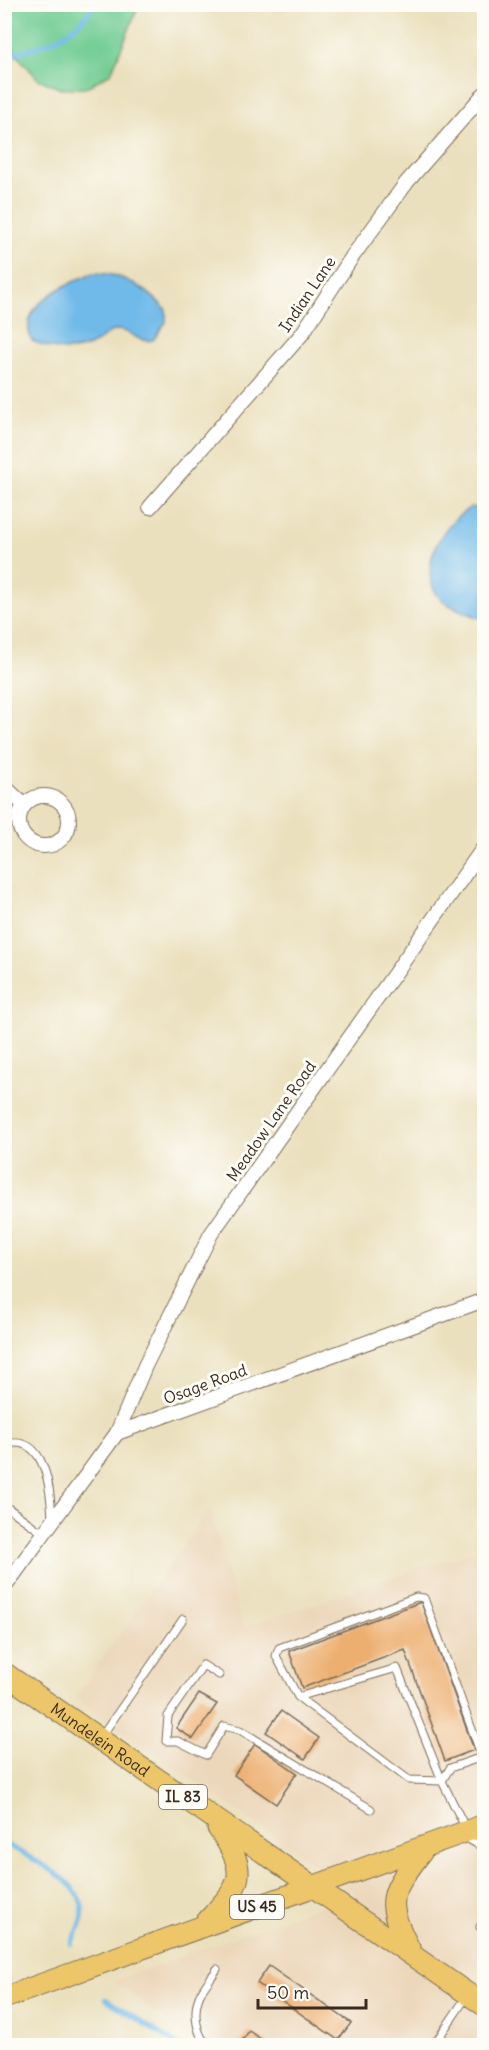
<svg xmlns="http://www.w3.org/2000/svg" width="489" height="2050" viewBox="0 0 489 2050" font-family="Delius,sans-serif">
<style>
.built{fill:#ecd7ba}
.green{fill:#73cd94;stroke:#577c59;stroke-width:1.5}
.water{fill:#70bae9;stroke:#567284;stroke-width:1.5}
.lines{fill:none;stroke-linecap:round;stroke-linejoin:round}
.stream{stroke:#70bae9;stroke-width:4.5}
.building{fill:#edaf6f}
.service-casing{stroke:#796a56;stroke-width:9}
.minor-casing{stroke:#796a56;stroke-width:16}
.primary-casing{stroke:#796a56;stroke-width:23}
.service{stroke:#fff;stroke-width:7}
.minor{stroke:#fff;stroke-width:14}
.primary{stroke:#ecc669;stroke-width:21}
.labels{text-anchor:middle;stroke-width:6;stroke-linejoin:round;paint-order:stroke}
.shield{fill:#fdfcf7;stroke:#75695f;stroke-width:1.5}
.shield-label{font-size:15px;font-weight:bold;fill:#3b2a1e}
.street-label{font-size:16px;fill:#3b2a1e;stroke:#fdfcf7}
</style>
<rect width="100%" height="100%" fill="#fdfcf7"/>
<filter id="ink" filterUnits="userSpaceOnUse"><feTurbulence type="fractalNoise" baseFrequency=".0167" numOctaves="2"/><feDisplacementMap in="SourceGraphic" scale="12" xChannelSelector="R" yChannelSelector="G"/><feConvolveMatrix kernelMatrix="1 2 1 2 8 2 1 2 1" color-interpolation-filters="sRGB"/></filter>
<filter id="wash" filterUnits="userSpaceOnUse"><feTurbulence type="fractalNoise" baseFrequency=".008" numOctaves="4" result="noise"/><feDisplacementMap in="SourceGraphic" scale="24" xChannelSelector="R" yChannelSelector="G"/><feGaussianBlur stdDeviation="1.35" result="paint"/><feColorMatrix in="noise" values="0 0 0 0 0 0 0 0 0 0 0 0 0 0 0 0 0 1.4 0 .05"/><feComposite in="paint" operator="in"/></filter>
<g filter="url(#wash)">
<rect width="100%" height="100%" fill="#ebe0bd"/>
<path class="built" d="M210,1508l33,119 241,-80v498h-284l-87,-64 243,-88 -282,-195z"/>
<path class="green" d="M5,4h134v1l-28,68 -26,15 -24,1 -23,-10 -33,-37z"/>
<g class="water">
<path d="M93,273c28,-1 55,16 73,37v12l-13,18c-17,3 -20,-9 -34,-10 -11,0 -16,9 -24,13 -22,12 -41,7 -63,-2 -17,-36 35,-57 61,-68z"/>
<path d="M472,507l12,3v110c-14,-7 -40,-13 -48,-27 -18,-30 9,-73 36,-86z"/>
</g>
<g class="lines">
<g class="stream">
<path d="M4,68l11,-15c33,-8 61,-19 80,-49"/>
<path d="M4,1843c26,15 86,40 78,76 -1,8 -8,17 -11,25"/>
<path d="M106,1999l73,47"/>
</g>
</g>
<g id="blocks">
<g class="building">
<path d="M421,1602l53,148 -29,11 -40,-111 -103,38 -13,-37z"/>
<path d="M199,1694l18,10 -24,35 -17,-11z"/>
<path d="M281,1711l38,27 -14,21 -39,-27z"/>
<path d="M255,1744l42,29 -21,31 -42,-29z"/>
<path d="M269,1966l82,57 -13,17 -81,-57z"/>
<path d="M249,2031l22,15h-33z"/>
</g>
</g>
</g>
<g filter="url(#ink)">
<use href="#blocks" fill-opacity="0" stroke="#796a56" stroke-width="1.5"/>
<g class="lines">
<g class="service-casing">
<g id="service">
<path d="M4,1445c42,-14 47,47 48,75"/>
<path d="M4,1505l40,29"/>
<path d="M219,1675l-16,-10 -35,51 -2,25h12l28,14 18,-29 16,4 131,79"/>
<path d="M298,1697l99,-29 45,113 -33,-1 -111,-83 -22,-41 3,-8 137,-51 8,1 58,159 -32,11 -8,13 24,48"/>
<path d="M101,1737l82,-118"/>
<path d="M463,1836l21,12"/>
<path d="M484,1920l-4,7 4,3"/>
<path d="M209,2046c-13,-10 -16,-34 -10,-49 4,-10 13,-20 18,-28"/>
<path d="M433,2046l34,-50"/>
</g>
</g>
<g class="minor-casing">
<g id="minor">
<path d="M150,507l152,-173 50,-77 55,-75 77,-88"/>
<path d="M4,786l20,19"/>
<circle cx="44" cy="821" r="25"/>
<path d="M117,1433l28,-67 66,-132 273,-387"/>
<path d="M4,1588l113,-155 367,-133"/>
</g>
</g>
<g class="primary-casing">
<g id="primary">
<path id="s1" d="M4,1673l480,332"/>
<path d="M203,1926c36,-41 50,-48 15,-98"/>
<path d="M411,1952c-29,-55 -20,-58 14,-105"/>
<path d="M4,1998l480,-173"/>
</g>
</g>
<use href="#service" class="service"/>
<use href="#minor" class="minor"/>
<use href="#primary" class="primary"/>
</g>
</g>
<g class="labels">
<g class="shield">
<rect x="159" y="1785" width="48" height="24" rx="4.5"/>
<rect x="230" y="1895" width="54" height="24" rx="4.5"/>
</g>
<g class="shield-label">
<text x="183" y="1802">IL 83</text>
<text x="257" y="1912">US 45</text>
</g>
<g class="street-label">
<text transform="translate(307 294) rotate(-56)" y="6">Indian Lane</text>
<text transform="translate(271 1121) rotate(-55)" y="6">Meadow Lane Road</text>
<text transform="translate(205 1384) rotate(-20)" y="6">Osage Road</text>
<text dy="6" stroke="none"><textPath href="#s1" startOffset="117">Mundelein Road</textPath></text>
</g>
</g>
<rect width="489" height="2050" fill="none" stroke="#fdfcf7" stroke-width="24"/>
<path d="M258 1999v9h108v-9" fill="none" stroke="#3b2a1e" stroke-width="3"/>
<text x="267" y="1999" font-size="18" fill="#3b2a1e" stroke="#fdfcf7" stroke-width="4.5" paint-order="stroke">50 m</text>
</svg>
